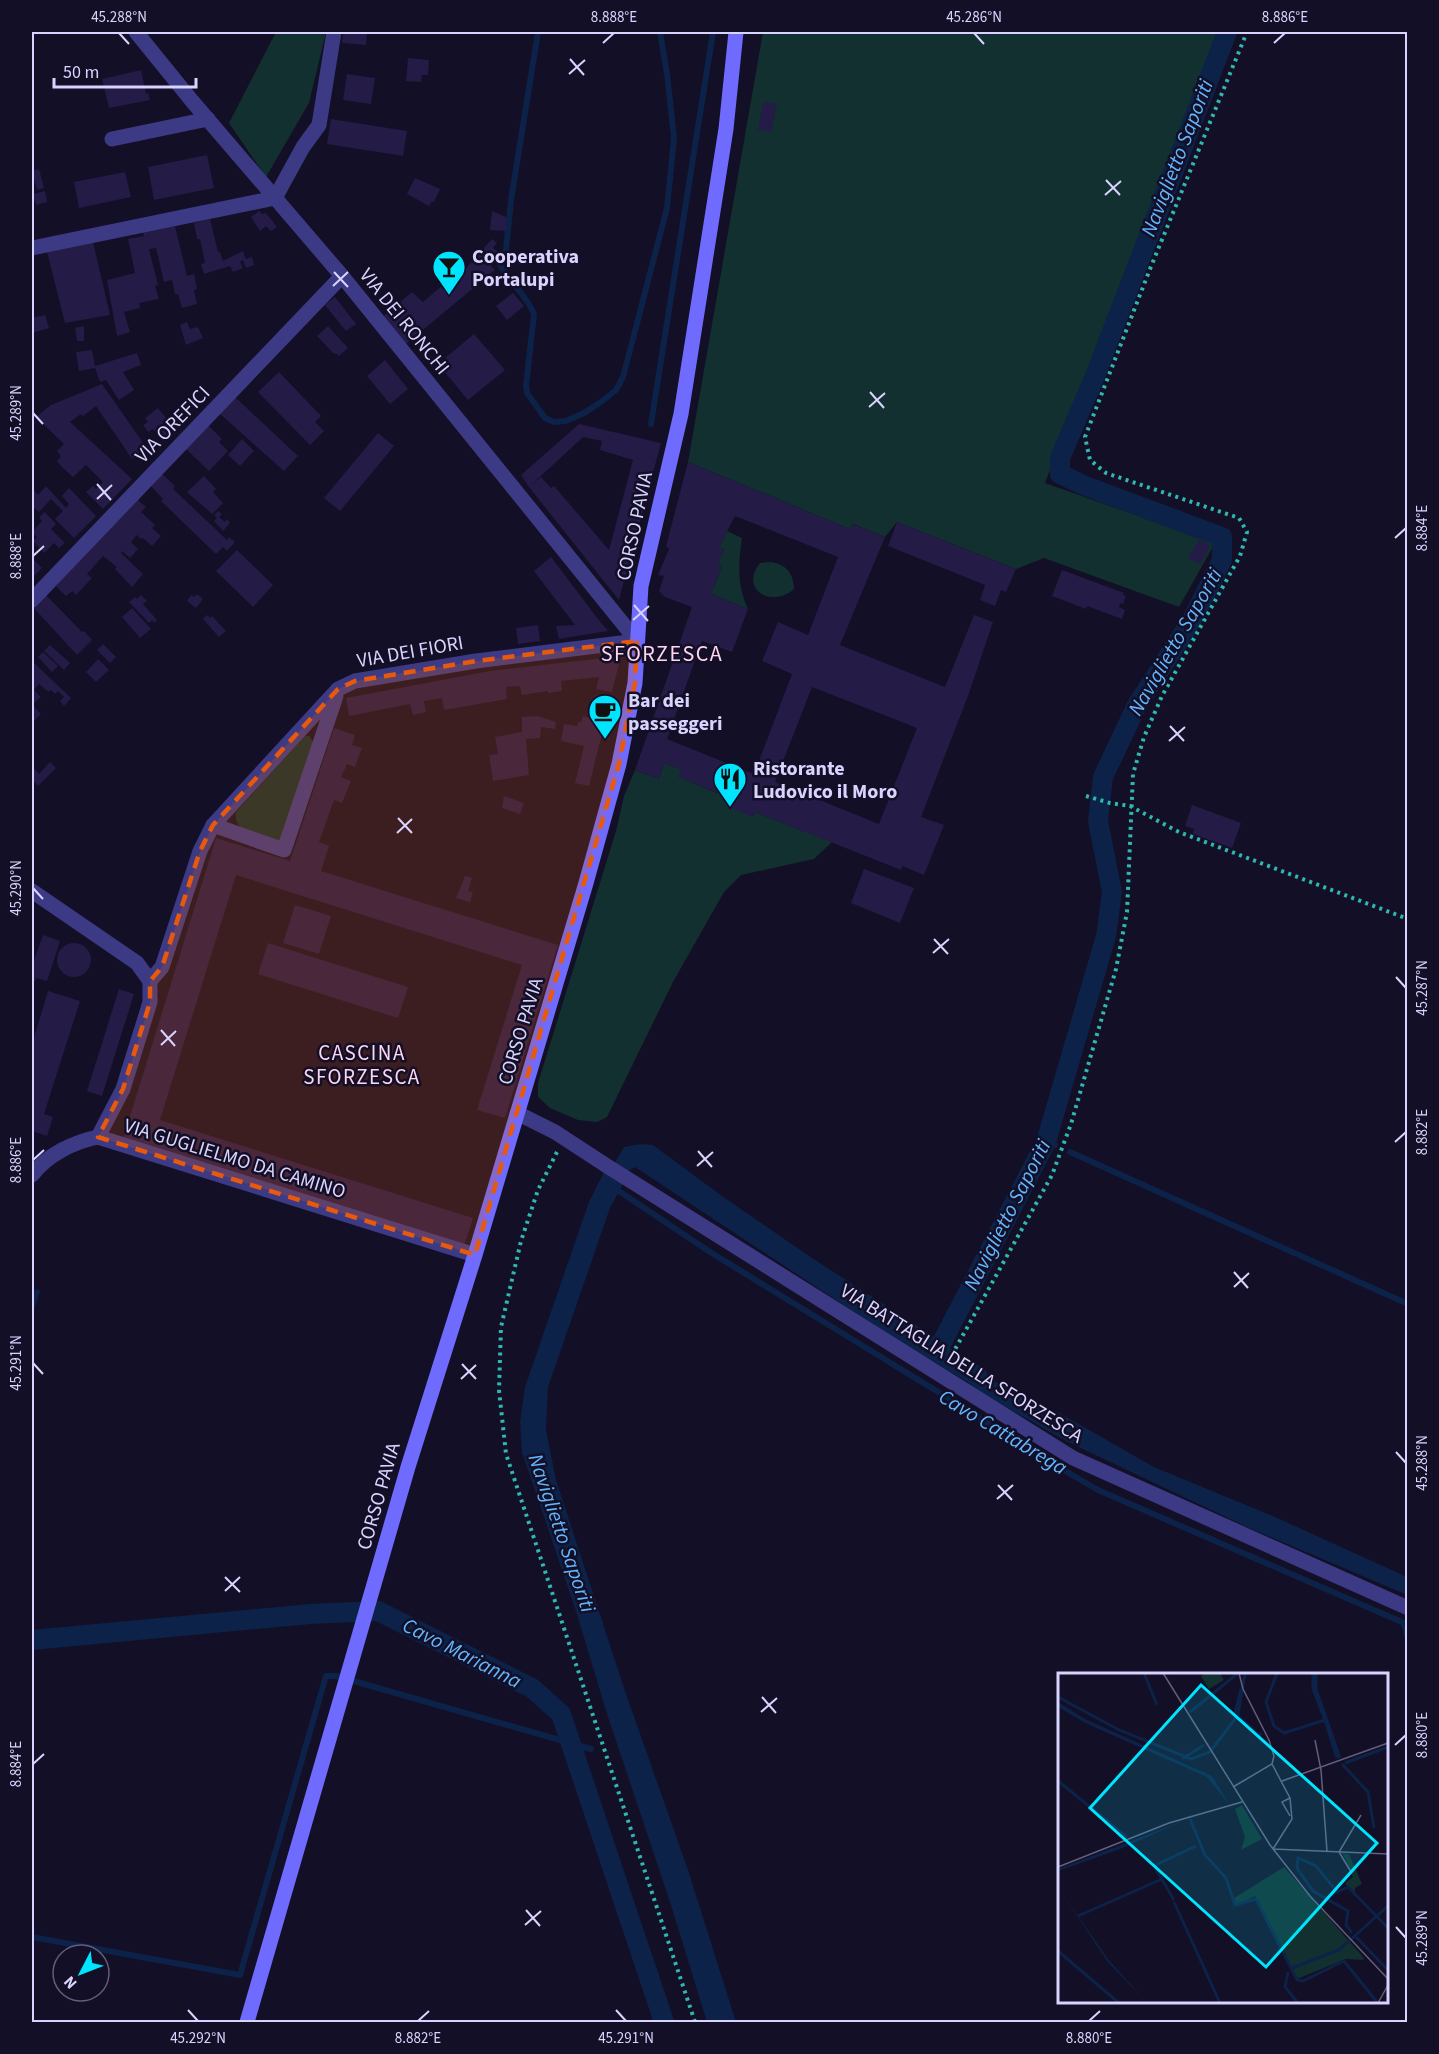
<svg xmlns="http://www.w3.org/2000/svg" width="1439" height="2054" viewBox="0 0 1439 2054" font-family="'Source Sans 3',sans-serif">
<style>
.green{fill:#12302f}
.water{fill:#0c2248}
.lines{fill:none;stroke-linecap:round;stroke-linejoin:round}
.stream{stroke:#0c2248;stroke-width:6}
.canal{stroke:#0c2248;stroke-width:20}
.building{fill:#241b47;fill-rule:evenodd}
.path{stroke:#2fb8b0;stroke-width:4;stroke-dasharray:3 4.5;stroke-linecap:butt}
.street{stroke:#3d3a85;stroke-width:15}
.secondary{stroke:#6f6bff;stroke-width:15}
.marked{fill:#e8590c;fill-opacity:0.2;stroke:#e8590c;stroke-width:4.5;stroke-dasharray:12 8;stroke-linejoin:round}
.ticks{fill:none;stroke:#d9d4ff;stroke-width:2}
.labels{text-anchor:middle;stroke-width:5;stroke-linejoin:round;paint-order:stroke}
.poi-label{font-size:20px;font-weight:bold;fill:#d9d4ff;stroke:#130f26;text-anchor:start}
.street-label{font-size:20px;fill:#d9d4ff;stroke:#130f26}
.water-label{font-size:21px;font-style:italic;fill:#62b6ff;stroke:#130f26}
.neighbourhood-label{font-size:21px;letter-spacing:1.5px;fill:#ffd6f0;stroke:#130f26}
.quarter-label{font-size:22px;letter-spacing:1.5px;fill:#ffd6f0;stroke:#130f26}
.inset-river{fill:none;stroke:#0c2248;stroke-width:3}
.inset-road{fill:none;stroke:#625e7d;stroke-width:1.5}
.view{fill:#00e5ff;fill-opacity:0.15;stroke:#00e5ff;stroke-width:3}
.inset-edge{fill:none;stroke:#d9d4ff;stroke-width:3}
.neatline{fill:none;stroke:#d9d4ff;stroke-width:2}
.ticks-label{font-size:15px;text-anchor:middle;fill:#d9d4ff}
</style>
<rect width="100%" height="100%" fill="#130f26"/>
<g class="green">
<path d="M276,32h50l-17,71 -43,74 -37,-54z"/>
<path d="M763,32h457l-175,451 170,60 -36,64 -135,-49 -28,11 -119,-47 -12,15 -32,-13 -3,5 -162,-67z"/>
<path d="M727,531l15,7c-4,27 -5,46 6,71l-37,-15 11,-28 -4,-3 6,-14 -5,-2z"/>
<path d="M771,562c16,3 22,11 23,27 -23,20 -55,0 -34,-26z"/>
<path d="M305,736h4l5,7 -32,95 -5,4c-15,-5 -45,-9 -41,-30z"/>
<path d="M664,763l17,6 -2,8 38,16 4,-8 15,7 17,25 2,-5 77,30 -18,17 -73,16 -17,17 -51,90 -66,135 -10,5 -19,-2 -28,-12 -12,-11v-14l78,-252 8,-35 11,-26 24,9z"/>
</g>
<g class="water">
<path d="M640,1144l13,1 69,51 87,60 141,91 -8,14 -20,-4 -287,-190 -8,5 -13,-8 10,-17z"/>
<path d="M604,1172l19,12 -13,24 -62,179 -2,43 10,50 69,211 63,179 48,152h-29l-37,-120 -62,-185 -32,-106 -54,-159 -2,-30 5,-35 64,-185z"/>
<path d="M957,1360l94,53 5,-2 98,56 121,50 132,60v18l-160,-68 -181,-86 -90,-51 -23,-23z"/>
</g>
<g class="lines">
<g class="stream">
<path d="M538,32l-27,168 -5,50 -6,15c10,17 26,30 34,49l-8,72 1,7 18,25 9,4 12,-1 18,-8 17,-11 15,-12 7,-13 44,-169 7,-70 -7,-64 -7,-42"/>
<path d="M651,424l62,-392"/>
<path d="M1046,1142l9,3"/>
<path d="M1070,1152l338,152"/>
<path d="M613,1187l97,65 251,154 77,49 60,35 306,133 4,17"/>
<path d="M32,1306l5,-14"/>
<path d="M32,1937l208,38 86,-299h10l255,73"/>
</g>
<g class="canal">
<path d="M923,1346l14,6 109,-210 60,-206 6,-44 -14,-71 5,-44 34,-72 55,-85 30,-60v-23l-139,-52 -23,-11v-16l35,-82 132,-344"/>
<path d="M937,1352l41,25"/>
<path d="M32,1640l278,-26 68,-3 154,77 29,26 103,308"/>
</g>
</g>
<g class="building">
<path d="M343,32h24l-1,13 -24,-2z"/>
<path d="M408,58l21,2 -1,15h-6l-1,7 -15,-1z"/>
<path d="M141,70l5,24 2,-1 2,7 -41,8 -7,-29z"/>
<path d="M347,74l28,4 -4,26 -28,-4z"/>
<path d="M763,102l14,2 -6,28 -13,-2z"/>
<path d="M331,119l76,12 -4,25 -76,-12z"/>
<path d="M207,155l7,33 -60,12 -6,-33z"/>
<path d="M39,169l5,19 -7,2 -5,-19z"/>
<path d="M125,172l6,25 -52,11 -5,-26z"/>
<path d="M415,178l25,11 -6,13 -2,-1 -3,5 -22,-12z"/>
<path d="M45,191l2,11 -11,3 -3,-11z"/>
<path d="M259,211l3,3 4,-1 11,14 -6,4 -5,-5 -6,5 -9,-14z"/>
<path d="M492,211l14,6v14l-16,-1z"/>
<path d="M210,219l8,33h2l3,9 20,-10 3,8 6,-2 2,8 -8,3 -3,-8 -3,2 3,6 -10,4 -3,-6 -26,8 -3,-10 4,-1 -5,-24h-3l-3,-16z"/>
<path d="M175,226l12,50 7,-2 3,15 -3,1 3,14 -15,4 -4,-14h-3l-3,-14 -8,2 -8,-34 -7,1 9,36 -3,1 4,13 -20,4 1,5 -16,4 6,20 -13,4 -10,-56 28,-7 -7,-34 16,-3 -1,-4z"/>
<path d="M492,239l5,4 -4,5 8,6 -10,12 4,4 -89,74 -24,-27 30,-25 11,10 34,-29 2,3z"/>
<path d="M93,242l17,73 -45,8 -18,-71z"/>
<path d="M513,293l11,13 -17,14 -11,-14z"/>
<path d="M335,297l21,27 -10,7 -21,-26z"/>
<path d="M45,315l4,13 -17,5v-15z"/>
<path d="M187,322l3,7 8,-2 5,11 -17,7 -6,-20z"/>
<path d="M84,326v15h-7l-2,-13z"/>
<path d="M328,326l20,22 -9,8 -4,-3 -1,1 -17,-18z"/>
<path d="M474,334l31,36 -37,30 -30,-36z"/>
<path d="M92,350l3,16 42,-13 4,12 -18,7 11,18 -15,10 -13,-20 -6,2 -5,-14 -16,3 -3,-19z"/>
<path d="M385,360l23,29 -18,15 -23,-28z"/>
<path d="M279,372l42,44 -6,6 9,9 -14,14 -52,-53z"/>
<path d="M102,384l44,63 -14,12 -36,-53 -13,10 -2,-2 -11,8 62,57 -29,30 -17,-17 7,-6 3,3 7,-7 -17,-17 -13,12 -10,-9 -6,-7 4,-5 -4,-5 7,-7 -28,-27 15,-12z"/>
<path d="M234,396l64,60 -14,15 -65,-58z"/>
<path d="M158,408l19,23 -14,11 -10,-13 -5,3 -5,-7 5,-3 -3,-4z"/>
<path d="M207,424l15,15 -3,3 9,9 -19,20 -25,-24z"/>
<path d="M579,424l82,19 -42,157 -90,-113 12,-10 10,11 3,-2 55,64 24,-90 -33,-10 2,-9 -19,-4 -54,50 -8,-12z"/>
<path d="M378,433l16,13 -54,65 -16,-13z"/>
<path d="M242,439l12,12 -14,15 -12,-11z"/>
<path d="M688,462l162,67 2,-5 33,13 -45,108 105,42 29,-72 19,7 -25,74 -47,121 23,8 -20,50 -22,-9 -1,4 -146,-58 -2,5 -23,-9 6,-16 -15,-7 -3,8 -40,-16 3,-8 -17,-6 -5,16 -24,-9 57,-163 -27,-10 -6,-6 5,-15 -6,-1 11,-26 -3,-3zM735,516l103,41 -30,78 -30,-13 -16,39 30,13 -38,100 -87,-35 35,-98 30,11 16,-43 -37,-15 11,-28 -4,-3 6,-14 -5,-2zM812,687l105,41 -38,96 -104,-42z"/>
<path d="M161,473l14,13 -2,3 54,51 2,-3 6,5 -8,9 -4,-4 -7,7 -55,-53 2,-2 -13,-14z"/>
<path d="M204,476l12,13 -3,3 10,11 -11,11 -25,-22z"/>
<path d="M46,486l20,22 3,-4 -7,-8 7,-8 27,28 -22,22 -19,-19 8,-8 -12,-12 -12,13 -7,-6v-18l6,7z"/>
<path d="M135,498l11,9 -5,5 14,13 -3,3 9,8 -9,10 -9,-8 -2,1 -4,-4 -6,7 7,7 -8,9 -8,-7 -1,2 22,21 -11,13 -17,-18 2,-2 -14,-11 -16,18 5,4 -16,17 -4,-4 -6,5 -12,-12z"/>
<path d="M218,511l4,3 -3,3 6,5 2,-3 3,4 -7,8 -9,-10 3,-3 -3,-3z"/>
<path d="M45,512l11,12 -5,5 14,14 -6,5 -5,-5 -10,10 -11,-12 4,-4 -5,-5 10,-11 -3,-4z"/>
<path d="M897,522l119,47 -10,23 -5,-2 -6,16 -15,-6 5,-15 -97,-39z"/>
<path d="M1199,540l11,6 -10,18 -12,-6z"/>
<path d="M237,550l36,35 -20,22 -37,-36z"/>
<path d="M551,557l47,62 10,12 -49,8 -3,-13 19,-1 -41,-54z"/>
<path d="M32,558l10,10 -10,10z"/>
<path d="M1062,570l62,23 -1,2 3,1 -3,8 -3,-1 -1,4 6,3 -3,9 -35,-13 -1,3 -34,-13z"/>
<path d="M44,593l38,39 2,-1 8,9 -15,15 -45,-49z"/>
<path d="M197,594l6,5 -7,9 -9,-7 4,-6 3,2z"/>
<path d="M141,595l6,6 -4,3 14,16 -3,3 -2,-3 -3,3 -20,-21 6,-5 2,2z"/>
<path d="M132,608l19,21 -11,9 -18,-21z"/>
<path d="M207,615l3,3 2,-2 14,15 -7,6 -16,-18z"/>
<path d="M538,625l2,16 -22,3 -2,-16z"/>
<path d="M103,644l13,13 -6,6 -13,-13z"/>
<path d="M50,645l20,18 -6,7 -20,-19z"/>
<path d="M43,652l15,14 -6,6 -14,-15z"/>
<path d="M621,656l-9,36 -16,-3 3,-12 -38,4 1,10 -14,2v-2l-26,4 -2,-9 -14,1 1,12 -63,11 -2,-12 -18,3 2,11 -13,3 -3,-11 -61,12 -3,-18 144,-27z"/>
<path d="M98,659l11,11 -13,12 -10,-10z"/>
<path d="M33,662l38,36 -7,8 -4,-5 4,-4 -6,-6 -3,3 -4,-4 -2,2 -3,-2 -7,-6 -5,6 7,7 -8,7 -1,-2z"/>
<path d="M595,695l16,2 -22,89 -4,-1 -10,-2 9,-37 -23,-5 3,-17 13,2 1,-4h3l2,-6 7,2z"/>
<path d="M32,704l9,10 -9,9z"/>
<path d="M537,716l19,6 -1,7 -14,-2 -1,11 -14,1 3,36 -36,6 -4,-26 9,-1 -3,-17 27,-5v-15z"/>
<path d="M334,728l21,7 -3,10 10,3 -7,19 -8,-3 -6,13 10,4 -9,22 -8,-3 -15,42 10,4 -8,25 237,74 -53,173 -28,-8 45,-145 -286,-90 -76,245 313,98 -9,28 -341,-107 93,-301 74,23z"/>
<path d="M50,762l6,6 -18,18 -6,-6v-14l7,8z"/>
<path d="M504,796l20,7 -4,11 -18,-6z"/>
<path d="M1192,805l49,18 -9,25 -39,-14 1,-5 -9,-3z"/>
<path d="M864,869l50,19 -14,35 -49,-20z"/>
<path d="M465,876l7,2 -4,13 5,1 -3,10 -14,-4z"/>
<path d="M295,905l36,11 -12,38 -36,-11z"/>
<path d="M43,935l17,6 -13,40 -11,-3 -4,8v-20z"/>
<path d="M268,943l140,44 -10,31 -140,-44z"/>
<circle cx="74" cy="960" r="17"/>
<path d="M119,989l15,5 -32,102 -15,-5z"/>
<path d="M48,991l32,10 -36,113 9,3 -6,19 -15,-5v-87z"/>
</g>
<g class="lines">
<g class="path">
<path d="M1086,796l24,7 20,3 49,26 229,87"/>
<path d="M557,1152l-19,38 -17,51 -20,86 -2,63 7,64 189,568"/>
<path d="M948,1362l104,-187 19,-51 45,-155 11,-57 6,-138 11,-37 18,-41 78,-140 7,-24 -8,-14 -133,-45 -16,-13 -5,-23 65,-168 97,-237"/>
</g>
<g class="street">
<path d="M136,32l56,69 150,175 295,365"/>
<path d="M112,139l96,-20"/>
<path d="M32,248l243,-50 28,-51 16,-22 15,-93"/>
<path d="M32,600l310,-324"/>
<path d="M213,825l71,25 52,-154"/>
<path d="M32,891l105,72 13,18"/>
<path d="M517,1113l38,19 52,34 466,292 335,150"/>
<path d="M98,1137l25,-48 27,-87v-21l12,-14 38,-116 13,-26 125,-136 17,-8 121,-20 161,-20"/>
<path d="M32,1175c15,-20 41,-33 66,-38l377,118"/>
</g>
<path class="secondary" d="M247,2022l161,-555 67,-212 111,-372 33,-119 16,-81 6,-97 40,-172 45,-285 10,-97"/>
</g>
<path class="marked" d="M637,641l-2,42 -16,81 -144,491 -377,-118 25,-48 27,-87v-21l12,-14 38,-116 13,-26 125,-136 17,-8 121,-20z"/>
<path class="ticks" d="M119,33l10,11M974,33l10,11M603,43l11,-10M1274,43l11,-10M570,59l14,16M569,74l16,-14M1106,180l14,15M1105,195l16,-14M334,272l14,15M333,286l15,-14M870,392l14,16M869,407l16,-14M33,413l10,11M97,484l14,16M97,499l15,-14M1395,538l11,-10M33,556l11,-10M634,605l14,16M633,620l16,-14M1170,726l14,15M1169,741l16,-14M398,818l14,15M397,833l15,-14M33,888l10,11M934,939l14,15M933,953l16,-14M1396,977l10,11M161,1030l14,16M161,1045l15,-14M1395,1142l11,-10M698,1151l14,16M33,1160l11,-10M697,1166l16,-14M1234,1272l14,16M1234,1287l15,-14M33,1363l10,11M462,1364l14,15M461,1379l15,-14M1396,1452l10,11M998,1485l14,15M997,1499l16,-14M225,1577l15,15M225,1591l15,-14M762,1697l14,16M761,1712l16,-14M1395,1745l11,-10M33,1764l11,-10M526,1910l14,16M525,1925l16,-14M1396,1927l10,11M188,2010l10,11M616,2010l10,11M418,2021l11,-10M1089,2021l11,-10"/>
<defs>
<g id="bar-pin" transform="scale(1.725)"><path d="M0 17L-7.5 6A9.5 9.5 0 1 1 7.5 6Z" fill="#00e5ff" stroke="#130f26"/><path d="M-6-5H6L.8 .8V4.5H3.5V6h-7V4.5H-.8V.8Z" fill="#111"/></g>
<g id="cafe-pin" transform="scale(1.725)"><path d="M0 17L-7.5 6A9.5 9.5 0 1 1 7.5 6Z" fill="#00e5ff" stroke="#130f26"/><path d="M-5.5-4.5H6V0H3Q3 3.5 0 3.5H-2.5Q-5.5 3.5-5.5 0ZM3-3.2v2h1.7v-2ZM-6 4.5H4V6H-6Z" fill="#111"/></g>
<g id="restaurant-pin" transform="scale(1.725)"><path d="M0 17L-7.5 6A9.5 9.5 0 1 1 7.5 6Z" fill="#00e5ff" stroke="#130f26"/><path d="M-5-6h1v4h1v-4h1v4h1v-4h1v5L-1.5 .5V6h-2V.5L-5-1ZM5-6V6H3V1.5H1.5Q1.5-4 5-6Z" fill="#111"/></g>
</defs>
<g fill-rule="evenodd">
<use href="#bar-pin" x="449" y="267"/>
<use href="#cafe-pin" x="605" y="711"/>
<use href="#restaurant-pin" x="730" y="779"/>
</g>
<g class="labels">
<g class="poi-label">
<text x="472" y="263">Cooperativa<tspan x="472" dy="23">Portalupi</tspan></text>
<text x="628" y="707">Bar dei<tspan x="628" dy="23">passeggeri</tspan></text>
<text x="753" y="775">Ristorante<tspan x="753" dy="23">Ludovico il Moro</tspan></text>
</g>
<g class="street-label">
<text transform="translate(405 321) rotate(51)" y="7">VIA DEI RONCHI</text>
<text transform="translate(172 424) rotate(-46)" y="7">VIA OREFICI</text>
<text transform="translate(634 526) rotate(-78)" y="7">CORSO PAVIA</text>
<text transform="translate(410 651) rotate(-10)" y="7">VIA DEI FIORI</text>
<text transform="translate(520 1031) rotate(-73)" y="7">CORSO PAVIA</text>
<text transform="translate(235 1158) rotate(17)" y="7">VIA GUGLIELMO DA CAMINO</text>
<text transform="translate(962 1363) rotate(32)" y="7">VIA BATTAGLIA DELLA SFORZESCA</text>
<text transform="translate(378 1496) rotate(-74)" y="7">CORSO PAVIA</text>
</g>
<g class="water-label">
<text transform="translate(1177 158) rotate(-69)" y="7">Naviglietto Saporiti</text>
<text transform="translate(1175 642) rotate(-60)" y="7">Naviglietto Saporiti</text>
<text transform="translate(1007 1215) rotate(-63)" y="7">Naviglietto Saporiti</text>
<text transform="translate(1003 1432) rotate(31)" y="7">Cavo Cattabrega</text>
<text transform="translate(562 1533) rotate(71)" y="7">Naviglietto Saporiti</text>
<text transform="translate(462 1653) rotate(27)" y="7">Cavo Marianna</text>
</g>
<g class="neighbourhood-label">
<text x="362" y="1060">CASCINA<tspan x="362" dy="24">SFORZESCA</tspan></text>
</g>
<g class="quarter-label">
<text x="662" y="661">SFORZESCA</text>
</g>
</g>
<g transform="translate(1058 1673)">
<rect width="330" height="330" fill="#130f26"/>
<path d="M148,0h14l4,7 -15,9 -8,-13zM184,132l20,34 -21,11 4,-13 -10,-28zM284,180l7,1 13,30 -7,4v8l-10,-13 8,-6zM226,194l80,91 -1,2 -17,-1 -49,20 -42,-83 -18,10 -3,-8z" fill="#12302f"/>
<path d="M0,29l27,17 127,57 18,29 -23,-28 -122,-54 -27,-16zM128,147l-68,30 -60,21v-2zM0,214l50,72 39,44 -40,-42z" fill="#0c2248"/>
<path class="inset-river" d="M86,0l13,32M219,0l-11,29 8,24 10,7 41,-13 12,38M255,0v16l12,31M258,0v16l24,69M183,16l-6,24 24,22 3,-2M0,24l61,33 72,29 19,-7 28,-37 7,-42M132,39l47,-38M124,86l22,-14M287,90l43,-16M284,91l26,28 6,36M0,108l69,56M132,146l15,36 21,23 9,27 21,-6 41,81 6,1 41,-20 33,41M280,220l-22,-27 -18,-8 -1,10 16,23 35,20 -2,14 6,8M273,222l17,-8 40,41M116,227l-20,-34 42,-20M116,229l46,101M20,243l84,-37M298,264l32,33M0,278l61,52M234,295l47,-18 49,-44M230,299l-3,15 13,16"/>
<path class="inset-road" d="M105,0l107,172 40,51 78,83M181,0l4,16 26,51 5,16 -2,8M257,67l6,30 6,81M214,91l18,34 2,21 -19,30M224,108l106,-38M175,114l39,-23M232,125l-8,4 8,14M215,176l115,5M0,194l111,-44 73,-21M293,199l-12,-20 22,-37M320,330l10,-18"/>
<path class="view" d="M143,12l176,158 -111,124 -176,-159z"/>
<rect width="330" height="330" class="inset-edge"/>
</g>
<rect width="1439" height="2054" fill="none" stroke="#130f26" stroke-width="66"/>
<g transform="translate(81 1973) rotate(228)"><circle r="28" fill="#130f26" stroke="#625e7d" stroke-width="1.5"/>
<path d="M0-4.5L10 22L0 15L-10 22Z" fill="#00e5ff"/>
<text y="-9" font-size="16" font-weight="bold" text-anchor="middle" fill="#d9d4ff">N</text>
</g>
<path d="M54 78v9h142v-9" fill="none" stroke="#d9d4ff" stroke-width="3"/>
<text x="63" y="78" font-size="18" fill="#d9d4ff" stroke="#130f26" stroke-width="4.5" paint-order="stroke">50 m</text>
<rect x="33" y="33" width="1373" height="1988" class="neatline"/>
<g class="ticks-label">
<text x="119" y="22">45.288°N</text>
<text x="614" y="22">8.888°E</text>
<text x="974" y="22">45.286°N</text>
<text x="1285" y="22">8.886°E</text>
<text transform="translate(16 413) rotate(-90)" y="5">45.289°N</text>
<text transform="translate(1422 528) rotate(-90)" y="5">8.884°E</text>
<text transform="translate(16 556) rotate(-90)" y="5">8.888°E</text>
<text transform="translate(16 888) rotate(-90)" y="5">45.290°N</text>
<text transform="translate(1422 988) rotate(-90)" y="5">45.287°N</text>
<text transform="translate(1422 1132) rotate(-90)" y="5">8.882°E</text>
<text transform="translate(16 1160) rotate(-90)" y="5">8.886°E</text>
<text transform="translate(16 1363) rotate(-90)" y="5">45.291°N</text>
<text transform="translate(1422 1463) rotate(-90)" y="5">45.288°N</text>
<text transform="translate(1422 1735) rotate(-90)" y="5">8.880°E</text>
<text transform="translate(16 1764) rotate(-90)" y="5">8.884°E</text>
<text transform="translate(1422 1938) rotate(-90)" y="5">45.289°N</text>
<text x="198" y="2043">45.292°N</text>
<text x="418" y="2043">8.882°E</text>
<text x="626" y="2043">45.291°N</text>
<text x="1089" y="2043">8.880°E</text>
</g>
</svg>
